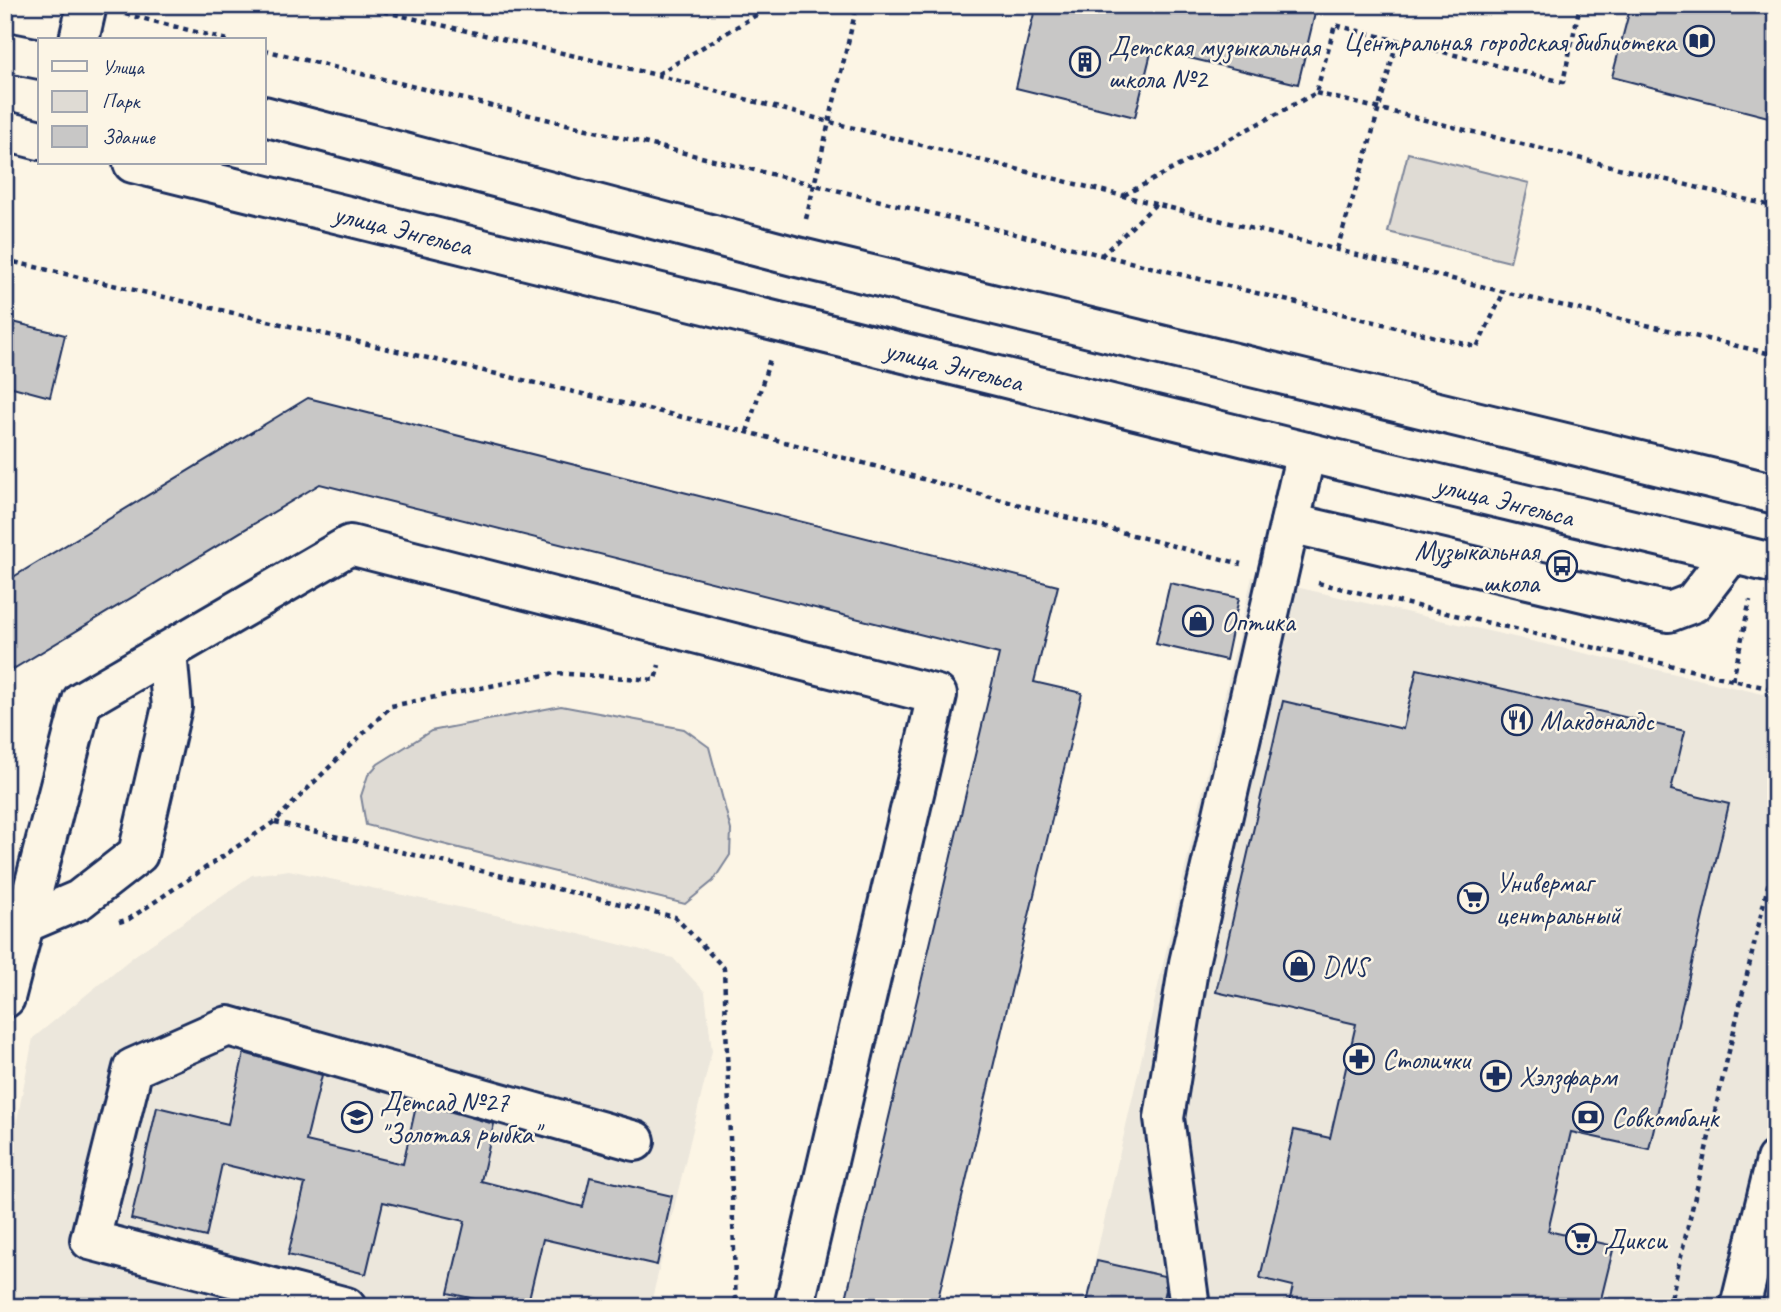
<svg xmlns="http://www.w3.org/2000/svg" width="1781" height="1312" viewBox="0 0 1781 1312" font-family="Caveat,sans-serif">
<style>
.built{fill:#ece7dc}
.green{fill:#dfdbd4;stroke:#7d8599;stroke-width:2}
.building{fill:#c8c7c6;stroke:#1b2f5e;stroke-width:2}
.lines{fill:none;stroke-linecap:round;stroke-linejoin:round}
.minor-casing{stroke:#1b2f5e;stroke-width:44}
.major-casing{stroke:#1b2f5e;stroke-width:44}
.path{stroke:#1b2f5e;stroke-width:4.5;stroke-dasharray:5 5;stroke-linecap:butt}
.minor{stroke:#fcf5e5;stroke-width:38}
.major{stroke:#fcf5e5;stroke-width:38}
.labels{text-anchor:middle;stroke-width:5;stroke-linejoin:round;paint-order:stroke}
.poi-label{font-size:28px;fill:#1b2f5e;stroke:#fcf5e5;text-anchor:start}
.street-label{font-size:28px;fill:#1b2f5e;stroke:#fcf5e5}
</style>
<rect width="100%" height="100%" fill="#fcf5e5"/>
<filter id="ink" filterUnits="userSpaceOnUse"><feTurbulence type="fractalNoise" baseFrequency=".0143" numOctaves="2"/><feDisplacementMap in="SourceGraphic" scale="14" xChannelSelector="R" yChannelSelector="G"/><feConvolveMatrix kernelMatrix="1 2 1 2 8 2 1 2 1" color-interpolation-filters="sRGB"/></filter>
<g filter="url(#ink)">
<g class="built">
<path d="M1252,577l524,120v610h-686l-4,-7z"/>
<path d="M289,870l266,58 118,30 32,34 7,59 -62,256h-645v-125l28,-144 101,-82 118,-81z"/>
</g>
<g class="green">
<path d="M1408,153l121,30 -19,79 -122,-30z"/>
<path d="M561,706l123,23 25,18 22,83 -1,25 -17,26 -28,23 -319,-79 -5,-29 7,-21 10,-11 53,-33z"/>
</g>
<g class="building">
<path d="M1036,5h281l-19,79 -146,-35 -17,68 -119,-29z"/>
<path d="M1631,5h145v114l-164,-42z"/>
<path d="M5,320l60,15 -15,62 -45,-12z"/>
<path d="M308,398l750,188 -24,96 48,11 -146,614h-92l155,-653 -679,-170 -315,190v-92z"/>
<path d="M1170,583l69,15 -13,62 -70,-16z"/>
<path d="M1417,669l268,62 -14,59 58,14 -80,345 -78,-17 -23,99 66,15 -15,61h-311l5,-21 -33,-8 34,-148 36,8 26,-114 -140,-32 67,-291 120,28z"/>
<path d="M244,1053l78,22 -16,66 97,23 14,-62 77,22 -13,57 102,26 7,-30 82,19 -15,69 -114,-26 -16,68h-16l-63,-14 17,-72 -82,-19 -17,72 -78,-19 17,-71 -83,-20 -16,73 -75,-18 26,-112 71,17z"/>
<path d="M1097,1261l67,15 2,14 -4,17h-76z"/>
</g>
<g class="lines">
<g class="minor-casing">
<g id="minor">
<path d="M79,40l8,-35"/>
<path d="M1290,523l379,89 24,-9 37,-48"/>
<path d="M25,923l54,-23 59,-46 34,-147 -5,-55"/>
<path d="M5,998l77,-297 268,-156 587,150 -143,612"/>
<path d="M346,1307l-256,-67 43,-172 95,-42 407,115"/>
<path d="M1190,1307l-26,-189 25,-155 117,-511"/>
<path d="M1740,1307l36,-147"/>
</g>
</g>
<g class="major-casing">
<g id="major">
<path d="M5,52l35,7"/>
<path d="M264,116l533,141 979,237"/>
<path d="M5,131l35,9"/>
<path d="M133,163l1230,303 413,98"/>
</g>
</g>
<g class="path">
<path d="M355,5l302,70 173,47 674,170 272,63"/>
<path d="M125,14l103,26"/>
<path d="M264,50l1213,297 27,-55"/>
<path d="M658,74l115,-69"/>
<path d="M1316,93l460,114"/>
<path d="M1124,195l192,-102 19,-68 228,57 17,-77"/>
<path d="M806,219l51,-214"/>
<path d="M1337,249l29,-93 31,-115"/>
<path d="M1101,256l55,-52"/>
<path d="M5,260l742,172 494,132"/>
<path d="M747,432l23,-73"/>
<path d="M1318,583l458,107"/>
<path d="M1733,680l17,-80"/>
<path d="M275,822l400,95 49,51 12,339"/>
<path d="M119,922l10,-3 145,-97 117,-116 164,-33 100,7 4,-15"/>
<path d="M1669,1307l107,-456"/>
</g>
<use href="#minor" class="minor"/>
<use href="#major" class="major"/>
</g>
</g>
<defs>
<g id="library-ring" transform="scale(1.575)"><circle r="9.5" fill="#fcf5e5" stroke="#1b2f5e" stroke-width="1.5"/><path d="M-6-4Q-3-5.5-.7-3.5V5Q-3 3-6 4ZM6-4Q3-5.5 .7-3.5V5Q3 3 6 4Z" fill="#1b2f5e"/></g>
<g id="building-ring" transform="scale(1.575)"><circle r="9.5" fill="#fcf5e5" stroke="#1b2f5e" stroke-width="1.5"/><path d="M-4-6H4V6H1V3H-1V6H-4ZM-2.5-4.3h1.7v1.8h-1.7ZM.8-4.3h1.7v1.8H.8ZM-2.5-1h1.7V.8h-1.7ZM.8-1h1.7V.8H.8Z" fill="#1b2f5e"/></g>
<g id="bus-ring" transform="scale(1.575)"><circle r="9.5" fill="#fcf5e5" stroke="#1b2f5e" stroke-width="1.5"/><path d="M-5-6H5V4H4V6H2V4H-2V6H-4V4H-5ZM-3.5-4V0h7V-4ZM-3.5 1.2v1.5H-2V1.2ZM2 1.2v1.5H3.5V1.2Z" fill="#1b2f5e"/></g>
<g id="shop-ring" transform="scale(1.575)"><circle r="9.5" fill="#fcf5e5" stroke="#1b2f5e" stroke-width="1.5"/><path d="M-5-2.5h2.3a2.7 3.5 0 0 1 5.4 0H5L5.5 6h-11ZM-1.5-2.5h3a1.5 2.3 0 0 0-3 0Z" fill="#1b2f5e"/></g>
<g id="restaurant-ring" transform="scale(1.575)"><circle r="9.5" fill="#fcf5e5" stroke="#1b2f5e" stroke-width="1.5"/><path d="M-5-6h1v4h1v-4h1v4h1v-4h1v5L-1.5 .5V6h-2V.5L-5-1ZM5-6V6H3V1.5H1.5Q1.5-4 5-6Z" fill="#1b2f5e"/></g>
<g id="supermarket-ring" transform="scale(1.575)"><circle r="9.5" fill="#fcf5e5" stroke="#1b2f5e" stroke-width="1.5"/><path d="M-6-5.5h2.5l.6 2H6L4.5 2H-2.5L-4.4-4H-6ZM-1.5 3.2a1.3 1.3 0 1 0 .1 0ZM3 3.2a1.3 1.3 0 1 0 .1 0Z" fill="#1b2f5e"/></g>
<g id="pharmacy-ring" transform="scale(1.575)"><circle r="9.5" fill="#fcf5e5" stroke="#1b2f5e" stroke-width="1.5"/><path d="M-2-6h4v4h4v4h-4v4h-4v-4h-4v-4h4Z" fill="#1b2f5e"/></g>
<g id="school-ring" transform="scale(1.575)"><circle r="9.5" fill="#fcf5e5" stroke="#1b2f5e" stroke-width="1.5"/><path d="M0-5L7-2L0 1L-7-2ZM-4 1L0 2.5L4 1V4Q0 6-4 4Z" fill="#1b2f5e"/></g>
<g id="bank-ring" transform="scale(1.575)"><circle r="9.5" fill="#fcf5e5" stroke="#1b2f5e" stroke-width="1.5"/><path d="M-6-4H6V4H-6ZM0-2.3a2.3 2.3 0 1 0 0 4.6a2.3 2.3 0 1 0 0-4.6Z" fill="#1b2f5e"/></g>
</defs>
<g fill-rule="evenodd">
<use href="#library-ring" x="1699" y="41"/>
<use href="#building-ring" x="1085" y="62"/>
<use href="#bus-ring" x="1562" y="566"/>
<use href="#shop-ring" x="1198" y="621"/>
<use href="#restaurant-ring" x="1517" y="720"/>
<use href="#supermarket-ring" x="1473" y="898"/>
<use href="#shop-ring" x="1299" y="966"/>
<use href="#pharmacy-ring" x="1359" y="1059"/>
<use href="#pharmacy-ring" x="1496" y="1076"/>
<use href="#school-ring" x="357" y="1117"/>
<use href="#bank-ring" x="1588" y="1117"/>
<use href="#supermarket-ring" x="1581" y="1239"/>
</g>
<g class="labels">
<g class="poi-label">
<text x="1676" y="51" text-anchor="end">Центральная городская библиотека</text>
<text x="1108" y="56">Детская музыкальная<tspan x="1108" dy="32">школа №2</tspan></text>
<text x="1539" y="560" text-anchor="end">Музыкальная<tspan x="1539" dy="32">школа</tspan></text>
<text x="1221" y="631">Оптика</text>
<text x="1540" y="730">Макдоналдс</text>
<text x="1496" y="892">Универмаг<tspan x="1496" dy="32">центральный</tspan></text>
<text x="1322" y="976">DNS</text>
<text x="1382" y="1069">Столички</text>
<text x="1519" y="1086">Хэлзфарм</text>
<text x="380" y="1111">Детсад №27<tspan x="380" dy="32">"Золотая рыбка"</tspan></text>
<text x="1611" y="1127">Совкомбанк</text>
<text x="1604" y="1249">Дикси</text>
</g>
<g class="street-label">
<text transform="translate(403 229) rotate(14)" y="10">улица Энгельса</text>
<text transform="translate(954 365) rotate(14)" y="10">улица Энгельса</text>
<text transform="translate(1505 500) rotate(14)" y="10">улица Энгельса</text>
</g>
</g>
<rect width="1781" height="1312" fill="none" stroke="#fcf5e5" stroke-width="28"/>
<rect x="14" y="14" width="1753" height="1284" fill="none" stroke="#1b2f5e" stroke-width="2.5" filter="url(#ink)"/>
<rect x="38" y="38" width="228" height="126" fill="#fcf5e5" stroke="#a2a6af" stroke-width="2"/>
<rect x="52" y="61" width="35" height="10" fill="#fcf5e5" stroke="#a2a6af" stroke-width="2"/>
<text x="102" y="74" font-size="21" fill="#1b2f5e">Улица</text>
<rect x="52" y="91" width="35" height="21" fill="#dfdbd4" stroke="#a2a6af" stroke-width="2"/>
<text x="102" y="108" font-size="21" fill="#1b2f5e">Парк</text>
<rect x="52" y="126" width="35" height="21" fill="#c8c7c6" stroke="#a2a6af" stroke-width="2"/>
<text x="102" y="144" font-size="21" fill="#1b2f5e">Здание</text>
</svg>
